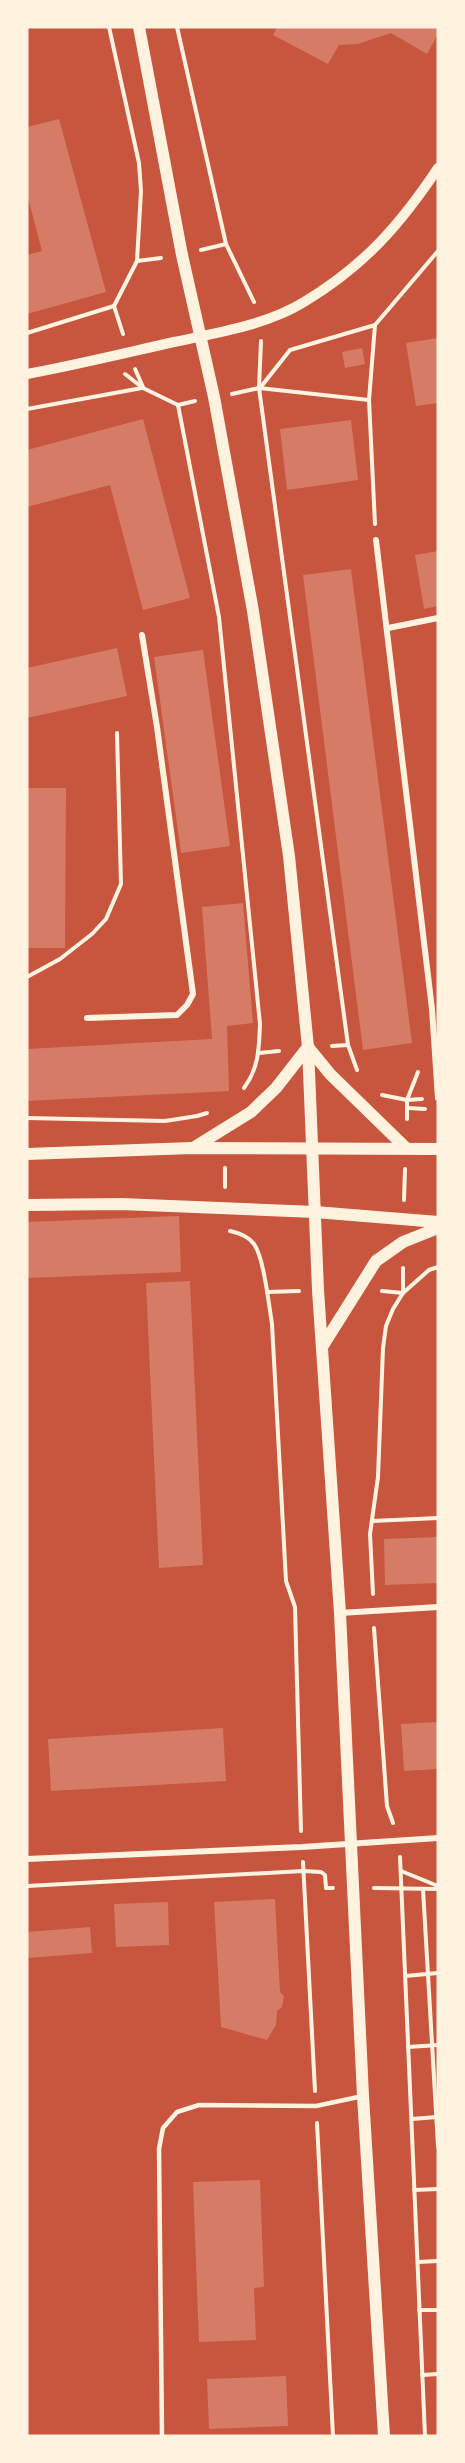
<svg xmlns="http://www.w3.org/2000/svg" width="465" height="2463" viewBox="0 0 465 2463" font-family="'Varela Round',sans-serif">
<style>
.building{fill:#d67c66}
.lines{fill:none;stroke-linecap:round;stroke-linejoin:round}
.path{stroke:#fff3e0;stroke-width:4}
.service{stroke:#fff3e0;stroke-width:4.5}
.minor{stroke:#fff3e0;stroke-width:6}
.tertiary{stroke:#fff3e0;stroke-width:10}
.secondary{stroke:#fff3e0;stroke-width:12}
</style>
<rect width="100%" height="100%" fill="#c8553d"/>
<g class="building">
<path d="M277,27h161v7l-11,20 -36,-21 -33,11 -19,1 -11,19 -55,-29z"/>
<path d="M59,119l47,173 -79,22v-59l15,-4 -15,-57v-67z"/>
<path d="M438,338v65l-22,3 -10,-63z"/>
<path d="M362,348l3,16 -20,4 -3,-16z"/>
<path d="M143,419l47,179 -47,12 -33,-125 -83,22v-57z"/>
<path d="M351,420l7,60 -71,10 -7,-61z"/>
<path d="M438,551v55l-14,3 -9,-54z"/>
<path d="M351,569l61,474 -49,7 -60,-475z"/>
<path d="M117,648l10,48 -100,22v-50z"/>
<path d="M203,650l27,196 -49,7 -27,-196z"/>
<path d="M27,788h39l-1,160h-38z"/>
<path d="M243,903l10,120 -26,3 2,65 -202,10v-52l185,-10 -10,-132z"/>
<path d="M179,1216l2,56 -154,6v-56z"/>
<path d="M190,1281l13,284 -44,3 -13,-285z"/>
<path d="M438,1537v46l-53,2 -1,-46z"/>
<path d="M438,1722v47l-34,2 -3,-47z"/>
<path d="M223,1728l3,53 -175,10 -3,-52z"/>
<path d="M275,1899l5,93 4,4 -2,11 -5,4 -1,14 -9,15 -46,-13 -7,-125z"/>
<path d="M168,1902l1,43 -53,2 -2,-43z"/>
<path d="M90,1927l2,26 -65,5v-26z"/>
<path d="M260,2180l4,107 -10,1 2,52 -57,2 -6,-160z"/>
<path d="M286,2376l2,50 -79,3 -2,-50z"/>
</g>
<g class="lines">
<g class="path">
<path d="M109,27l30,136 2,28 -4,70 -23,45 9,28"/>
<path d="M177,27l49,217 28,58"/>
<path d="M201,250l25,-6"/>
<path d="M137,261l24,-3"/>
<path d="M27,333l87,-27"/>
<path d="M261,341l-2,47 89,657 9,25"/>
<path d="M135,369l8,18"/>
<path d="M125,374l18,14 35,17 17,-4"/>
<path d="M260,388l30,-38 85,-25 63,-74"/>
<path d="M232,394l27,-6 110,12 6,124"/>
<path d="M369,400l6,-75"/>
<path d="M178,405l41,212 41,407c-1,24 -1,44 -16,64"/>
<path d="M27,409l115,-21"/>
<path d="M27,977l33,-18 32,-25 14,-15 15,-35 -4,-151"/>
<path d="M332,1046l16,-1"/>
<path d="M259,1053l20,-2"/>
<path d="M382,1095l25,5 15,-1"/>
<path d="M408,1108l17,1"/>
<path d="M27,1118l138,3 32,-5 10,-3"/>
<path d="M407,1119v-19l11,-28"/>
<path d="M225,1168v19"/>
<path d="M404,1200l1,-31"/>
<path d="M230,1231c10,2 18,5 24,13 10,14 15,62 18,80l14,257 9,26 6,224"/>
<path d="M382,1291l21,2 26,-23 9,-3"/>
<path d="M267,1292l32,-1"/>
<path d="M372,1521l66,-3"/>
<path d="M373,1594l-3,-60 8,-57 5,-129 3,-22 7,-17 10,-16v-25"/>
<path d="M374,1628l13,178 6,17"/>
<path d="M400,1857l25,579"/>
<path d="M303,1862l12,229"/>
<path d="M401,1871l37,15"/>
<path d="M27,1886l276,-15 18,1 4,3 1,13h7"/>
<path d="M374,1888l64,1"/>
<path d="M423,1889l15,257"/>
<path d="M405,1976l33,-3"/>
<path d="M408,2047l30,-2"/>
<path d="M412,2119l25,-2"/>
<path d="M317,2123l16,313"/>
<path d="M414,2190l24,-1"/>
<path d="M418,2262l20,-1"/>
<path d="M419,2310h19"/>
<path d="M422,2375l16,-1"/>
</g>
<path class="service" d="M162,2436l-3,-287 4,-21 14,-16 22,-7 117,1 47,-10"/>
<g class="minor">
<path d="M376,540l56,469 6,89"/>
<path d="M388,628l50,-10"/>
<path d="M87,1018l90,-3 10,-10 6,-11 -36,-267 -15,-92"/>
<path d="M340,1613l98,-6"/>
<path d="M27,1859l275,-12 136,-9"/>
</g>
<path class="tertiary" d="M27,374c49,-9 98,-21 147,-32 42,-9 93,-17 130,-40 60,-36 96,-77 134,-134"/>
<g class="secondary">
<path d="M139,27l43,228 32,142 39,214 36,245 19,191 10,243 22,323 23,483 21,340"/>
<path d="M308,1047l22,27 76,74"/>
<path d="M193,1148l58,-36 25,-24 32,-41"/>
<path d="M27,1154l165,-6 246,1"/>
<path d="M27,1205l94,-1 194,8 123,10"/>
<path d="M322,1347l54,-86 27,-19 35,-14"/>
</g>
</g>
<rect width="465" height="2463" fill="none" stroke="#fff3e0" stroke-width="57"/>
</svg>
